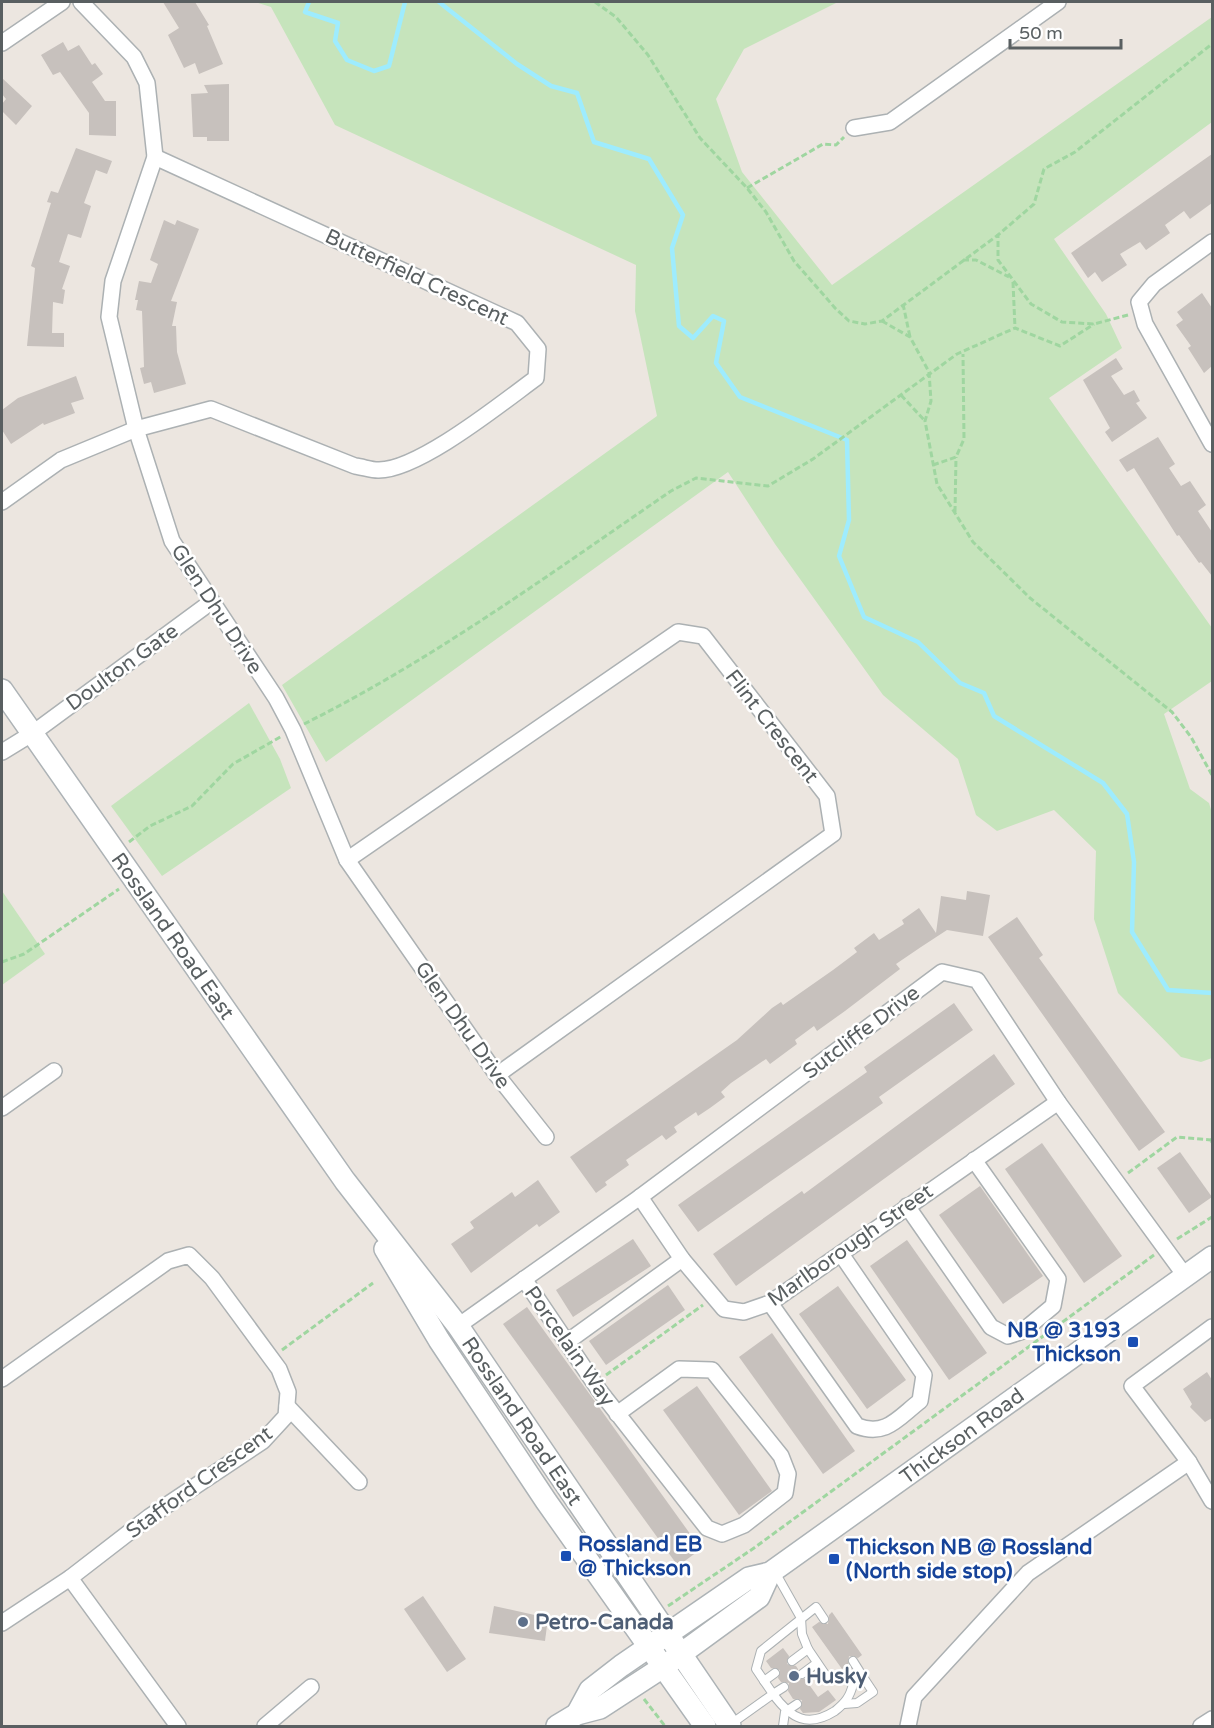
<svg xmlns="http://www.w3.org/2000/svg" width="1214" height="1728" viewBox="0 0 1214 1728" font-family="'Varela Round',sans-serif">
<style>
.green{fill:#c6e4bc}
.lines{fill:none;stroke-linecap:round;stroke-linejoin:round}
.stream{stroke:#9eecfe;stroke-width:4.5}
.building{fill:#c7c1bd}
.lane-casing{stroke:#acb1b3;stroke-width:10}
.street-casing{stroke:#acb1b3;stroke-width:18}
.secondary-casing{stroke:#adb3b6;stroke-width:24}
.path{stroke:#9fd6a0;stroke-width:3;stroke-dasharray:6 3;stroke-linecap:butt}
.lane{stroke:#fff;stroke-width:8}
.street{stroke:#fff;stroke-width:15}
.secondary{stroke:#fff;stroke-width:21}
.transit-dot{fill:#1a4fb4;stroke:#fff;stroke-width:2}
.service-dot{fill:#5c6f8a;stroke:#fff;stroke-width:2}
.labels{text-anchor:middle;stroke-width:5;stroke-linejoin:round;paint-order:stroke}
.street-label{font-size:21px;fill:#595f61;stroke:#fff}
.transit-label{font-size:21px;font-weight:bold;fill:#164399;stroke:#fff;text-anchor:start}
.service-label{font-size:21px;font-weight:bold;fill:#4e5e75;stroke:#fff;text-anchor:start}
</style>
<rect width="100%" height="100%" fill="#ece6e0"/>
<g class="green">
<path d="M255,2h583l-94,47 -28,50 26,73 90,113 380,-268v105l-158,117 52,75 16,34 -73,50 163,230v53l-48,33 26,75 19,14 3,10v245l-11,4 -20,-5 -63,-64 -24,-74 2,-68 -42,-41 -57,21 -21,-16 -18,-56 -75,-64 -108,-151 -47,-72 -402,290 -44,-77 375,-269 -22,-105 1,-46 -301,-140 -64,-118z"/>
<path d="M249,703l31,56 11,29 -129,88 -51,-70z"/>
<path d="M2,891l43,63 -43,31z"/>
</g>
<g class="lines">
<g class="stream">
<path d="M309,2l-4,10 33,11 -3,18 12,19 27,11 15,-5 16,-64"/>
<path d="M439,2l78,62 34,22 26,7 17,49 55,17 34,56 -11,33 7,78 14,12 20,-22 11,5 -8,42 24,34 107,43 2,80 -10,36 25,61 54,25 42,41 24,10 10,23 109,67 24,31 7,48 -2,70 36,58 44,3"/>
</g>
</g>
<g class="building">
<path d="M163,2h32l14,23 -2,1 16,38 -24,10 -4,-11 -11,5 -16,-33 11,-7z"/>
<path d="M63,42l5,9 11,-6 13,20 3,-2 8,11 -11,8 13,19h11v35l-27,-1v-22l-29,-41 -7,3 -12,-20z"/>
<path d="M2,78l30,28 -16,19 -14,-14v-7l4,-5 -4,-5z"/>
<path d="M229,84v57h-22v-4h-14l-2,-43 17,-1 -4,-8z"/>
<path d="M76,148l36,13 -5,13 -11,-4 -12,33 7,3 -10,32 -13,-4 -9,28 11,4 -8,23 3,1 -2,14 -10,-2 -1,31h12v14l-37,-1 8,-78 -4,-2 20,-63 -4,-1 4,-11 7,2z"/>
<path d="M1212,154v49l-22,16 -6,-8 -19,14 5,8 -24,17 -6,-8 -20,12 7,11 -25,17 -7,-10 -7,6 -17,-25z"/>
<path d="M164,220l11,5 2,-5 22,9 -28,72 6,1 -5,24h4l1,26 9,32 -32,9 -3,-11 -7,2 -4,-16 4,-1 -2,-56 -6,-1 2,-10h-3l4,-19 12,2 7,-19 -8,-4z"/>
<path d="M1202,293l10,15v58l-8,7 -16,-25 3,-2 -15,-21 7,-5 -6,-8z"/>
<path d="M1116,358l7,11 -12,7 13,19 10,-5 6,11 -4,2 11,15 -35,24 -7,-10 5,-4 -27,-48z"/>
<path d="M76,376l8,23 -13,4 4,10 -31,12 -1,-2 -32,21 -9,-14v-20l16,-12z"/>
<path d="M1158,437l17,27 -6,4 12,18 9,-5 16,24 -8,6 14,21v44l-11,-14 -2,1 -20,-28 -2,1 -43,-68 -7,4 -8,-12z"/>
<path d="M967,891l23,4 -7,41 -36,-6 -26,17 -25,17 4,5 -55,42 -28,20 -3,-5 -19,14 2,4 -27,20 -4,-5 -35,24 -10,9 4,5 -15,11 -12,8 -2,-4 -22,15 3,5 -11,8 -4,-5 -36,25 3,5 -24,17 2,3 -11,8 -26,-36 167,-117 35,-32 9,-6 2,3 50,-35 24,-18 -3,-4 20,-15 5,7 25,-16 -2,-4 17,-12 17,25 5,-37 25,4z"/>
<path d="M1017,917l26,38 -4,3 126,174 -26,19 -151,-214z"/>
<path d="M954,1003l19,27 -94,67 4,6 -185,129 -20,-27 189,-133 -3,-5z"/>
<path d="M994,1054l21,30 -279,202 -23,-32 89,-63 2,3z"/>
<path d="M1042,1143l80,113 -38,27 -79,-114z"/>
<path d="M1180,1152l32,45 -23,16 -32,-45z"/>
<path d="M538,1180l22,32 -21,15 -2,-3 -66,49 -20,-29 23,-16 -4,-6 42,-30 3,5z"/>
<path d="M980,1186l63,90 -40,28 -64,-89z"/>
<path d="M633,1239l18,27 -78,51 -17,-27z"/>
<path d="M907,1240l80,113 -38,27 -79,-114z"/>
<path d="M668,1285l17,25 -79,55 -17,-24z"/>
<path d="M838,1286l68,94 -39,29 -68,-95z"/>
<path d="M527,1307l174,242 -23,17 -175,-242z"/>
<path d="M772,1333l83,118 -32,23 -84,-117z"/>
<path d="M1207,1372l5,8v38l-7,4 -15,-15 2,-3 -9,-15z"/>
<path d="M697,1386l75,105 -33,24 -76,-105z"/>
<path d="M423,1596l43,63 -19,13 -43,-63z"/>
<path d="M494,1606l54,12 -3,23 -56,-8z"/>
<path d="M832,1612l30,43 -4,3 -9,-2 -1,9 -6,4 -30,-42 7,-5 9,2 1,-9z"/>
<path d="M783,1648l6,8 -2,8 9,2 2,3v9l7,1 13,18 10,-7 8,10 -17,12 -16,1 -3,-4 2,-9 -9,-1 -5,-8 1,-8 -8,-1 -3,-4 2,-8 -9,-2 -5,-7z"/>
</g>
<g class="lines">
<g class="lane-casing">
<g id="lane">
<path d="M775,1572l26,46 1,16 6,15 21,31 13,-3 11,7c-3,13 -8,19 -18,27 -27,17 -44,8 -62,-17l11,-7"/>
<path d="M792,1661l16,-12"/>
<path d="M853,1661l10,16"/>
<path d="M802,1674l15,-11"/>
<path d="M764,1681l11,-8"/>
<path d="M844,1704l13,-1 16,-11 -10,-15 -10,7"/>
<path d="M731,1724l42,-30 -17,-25 5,-18 55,-44 8,12"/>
<path d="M783,1726l2,-14 12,-8"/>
</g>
</g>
<g class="street-casing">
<g id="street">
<path d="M81,2l53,55 13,26 8,74 -42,124 -4,36 27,112 36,112 104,157 17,32 54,130 150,215 49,62"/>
<path d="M2,43l60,-41"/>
<path d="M854,128l36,-6 168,-120"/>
<path d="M1212,242l-58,42 -15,18 6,22 67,120"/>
<path d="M2,502l59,-42 75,-31 75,-20 144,57c8,1 16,4 23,4 40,1 125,-68 158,-92l2,-29 -21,-26 -362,-166"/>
<path d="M2,752l31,-19 178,-131"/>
<path d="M347,860l331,-228 25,4 124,160 6,38 -336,241"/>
<path d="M2,1108l52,-37"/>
<path d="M640,1197l42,62 42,50 20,3 26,-9 288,-201"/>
<path d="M907,1206l84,121 17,9 15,-5 30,-25 5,-27 -84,-119"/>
<path d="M524,1279l75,111 108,138 15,6 22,-9 41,-32 3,-19 -7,-18 -69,-86 -33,-1 -62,45"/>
<path d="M770,1303l87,123c29,11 41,-8 63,-25l4,-26 -83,-121"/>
<path d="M458,1326l182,-129 302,-225 35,8 81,122 128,175"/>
<path d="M1212,1327l-80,59 57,76 23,39"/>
<path d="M567,1342l115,-83"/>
<path d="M2,1379l166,-118 21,-6 23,23 67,91 9,23 -2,24 -23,25 -114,76 -79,61 -68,45"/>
<path d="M287,1406l72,76"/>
<path d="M70,1578l108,148"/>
<path d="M265,1726l46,-39"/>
<path d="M908,1726l6,-29 114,-124 161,-111"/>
<path d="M1201,1726l11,-7"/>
</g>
</g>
<g class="secondary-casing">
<g id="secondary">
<path d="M2,690l343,491 113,145 272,400"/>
<path d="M385,1249l54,91 107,161 159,225"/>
<path d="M577,1714l13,-24 31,-24 128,-88 21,-5 442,-316"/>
<path d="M557,1726l20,-12 23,-6 63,-41 96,-70 11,-24"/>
</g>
</g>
<g class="path">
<path d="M595,2l21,15 32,38 52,83 47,50 19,24 28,49 41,47 14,13 16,3 17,-3 116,-86"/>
<path d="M747,188l76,-44 13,1 8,-8"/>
<path d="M963,260h13l33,17"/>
<path d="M1013,282l2,46"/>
<path d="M903,304l7,33"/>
<path d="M1128,315l-34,9 -32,-2 -31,-18 -33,-44v-25l36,-31 10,-35 31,-17 137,-108"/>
<path d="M882,321l28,16 19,35 2,29 -6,20 12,63 36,58 57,56 142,114 19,25 21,38"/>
<path d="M901,395l24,26"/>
<path d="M933,465l23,-8 8,-18 -1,-85"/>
<path d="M955,512l1,-55"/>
<path d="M304,724c130,-65 247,-151 367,-233l25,-13 72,8 45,-27 144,-105 58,-26 45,18 34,-22"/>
<path d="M129,842l21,-16 42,-20 41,-42 49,-28"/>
<path d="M2,962l22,-8 95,-65"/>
<path d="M1212,1138v5"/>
<path d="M1128,1173l49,-36 34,3"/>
<path d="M1177,1239l35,-22"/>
<path d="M282,1350l91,-67"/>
<path d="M606,1375l97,-70"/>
<path d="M668,1606l86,-58 400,-293"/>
<path d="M644,1699l21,27"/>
</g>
<use href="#lane" class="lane"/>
<use href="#street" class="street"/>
<use href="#secondary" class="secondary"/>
</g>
<g class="transit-dot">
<rect x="1127" y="1336" width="12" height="12" rx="3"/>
<rect x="560" y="1550" width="12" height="12" rx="3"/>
<rect x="828" y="1553" width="12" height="12" rx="3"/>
</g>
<g class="service-dot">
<circle cx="523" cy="1622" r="6"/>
<circle cx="794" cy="1676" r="6"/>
</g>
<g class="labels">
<g class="street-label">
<text transform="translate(417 277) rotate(25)" y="7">Butterfield Crescent</text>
<text transform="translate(217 609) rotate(57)" y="7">Glen Dhu Drive</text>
<text transform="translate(122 667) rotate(-36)" y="7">Doulton Gate</text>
<text transform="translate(772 726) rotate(52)" y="7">Flint Crescent</text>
<text transform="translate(173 936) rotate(55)" y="7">Rossland Road East</text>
<text transform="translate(463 1025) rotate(55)" y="7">Glen Dhu Drive</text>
<text transform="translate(861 1032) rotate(-37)" y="7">Sutcliffe Drive</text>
<text transform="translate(850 1245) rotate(-35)" y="7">Marlborough Street</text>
<text transform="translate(570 1346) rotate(55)" y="7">Porcelain Way</text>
<text transform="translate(522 1421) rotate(56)" y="7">Rossland Road East</text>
<text transform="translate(962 1436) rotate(-36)" y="7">Thickson Road</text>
<text transform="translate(199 1482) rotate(-36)" y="7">Stafford Crescent</text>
</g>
<g class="transit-label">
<text x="1121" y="1337" text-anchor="end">NB @ 3193<tspan x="1121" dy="24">Thickson</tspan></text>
<text x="578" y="1551">Rossland EB<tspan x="578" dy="24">@ Thickson</tspan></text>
<text x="846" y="1554">Thickson NB @ Rossland<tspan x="846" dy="24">(North side stop)</tspan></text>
</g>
<g class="service-label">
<text x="535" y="1629">Petro-Canada</text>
<text x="806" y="1683">Husky</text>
</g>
</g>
<rect width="1214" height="1728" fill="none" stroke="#595f61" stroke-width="6"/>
<path d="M1010 39v9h111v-9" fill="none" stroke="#595f61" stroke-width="3"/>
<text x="1019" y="39" font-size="18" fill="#595f61" stroke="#ffffff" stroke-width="4.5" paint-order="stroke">50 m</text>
</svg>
